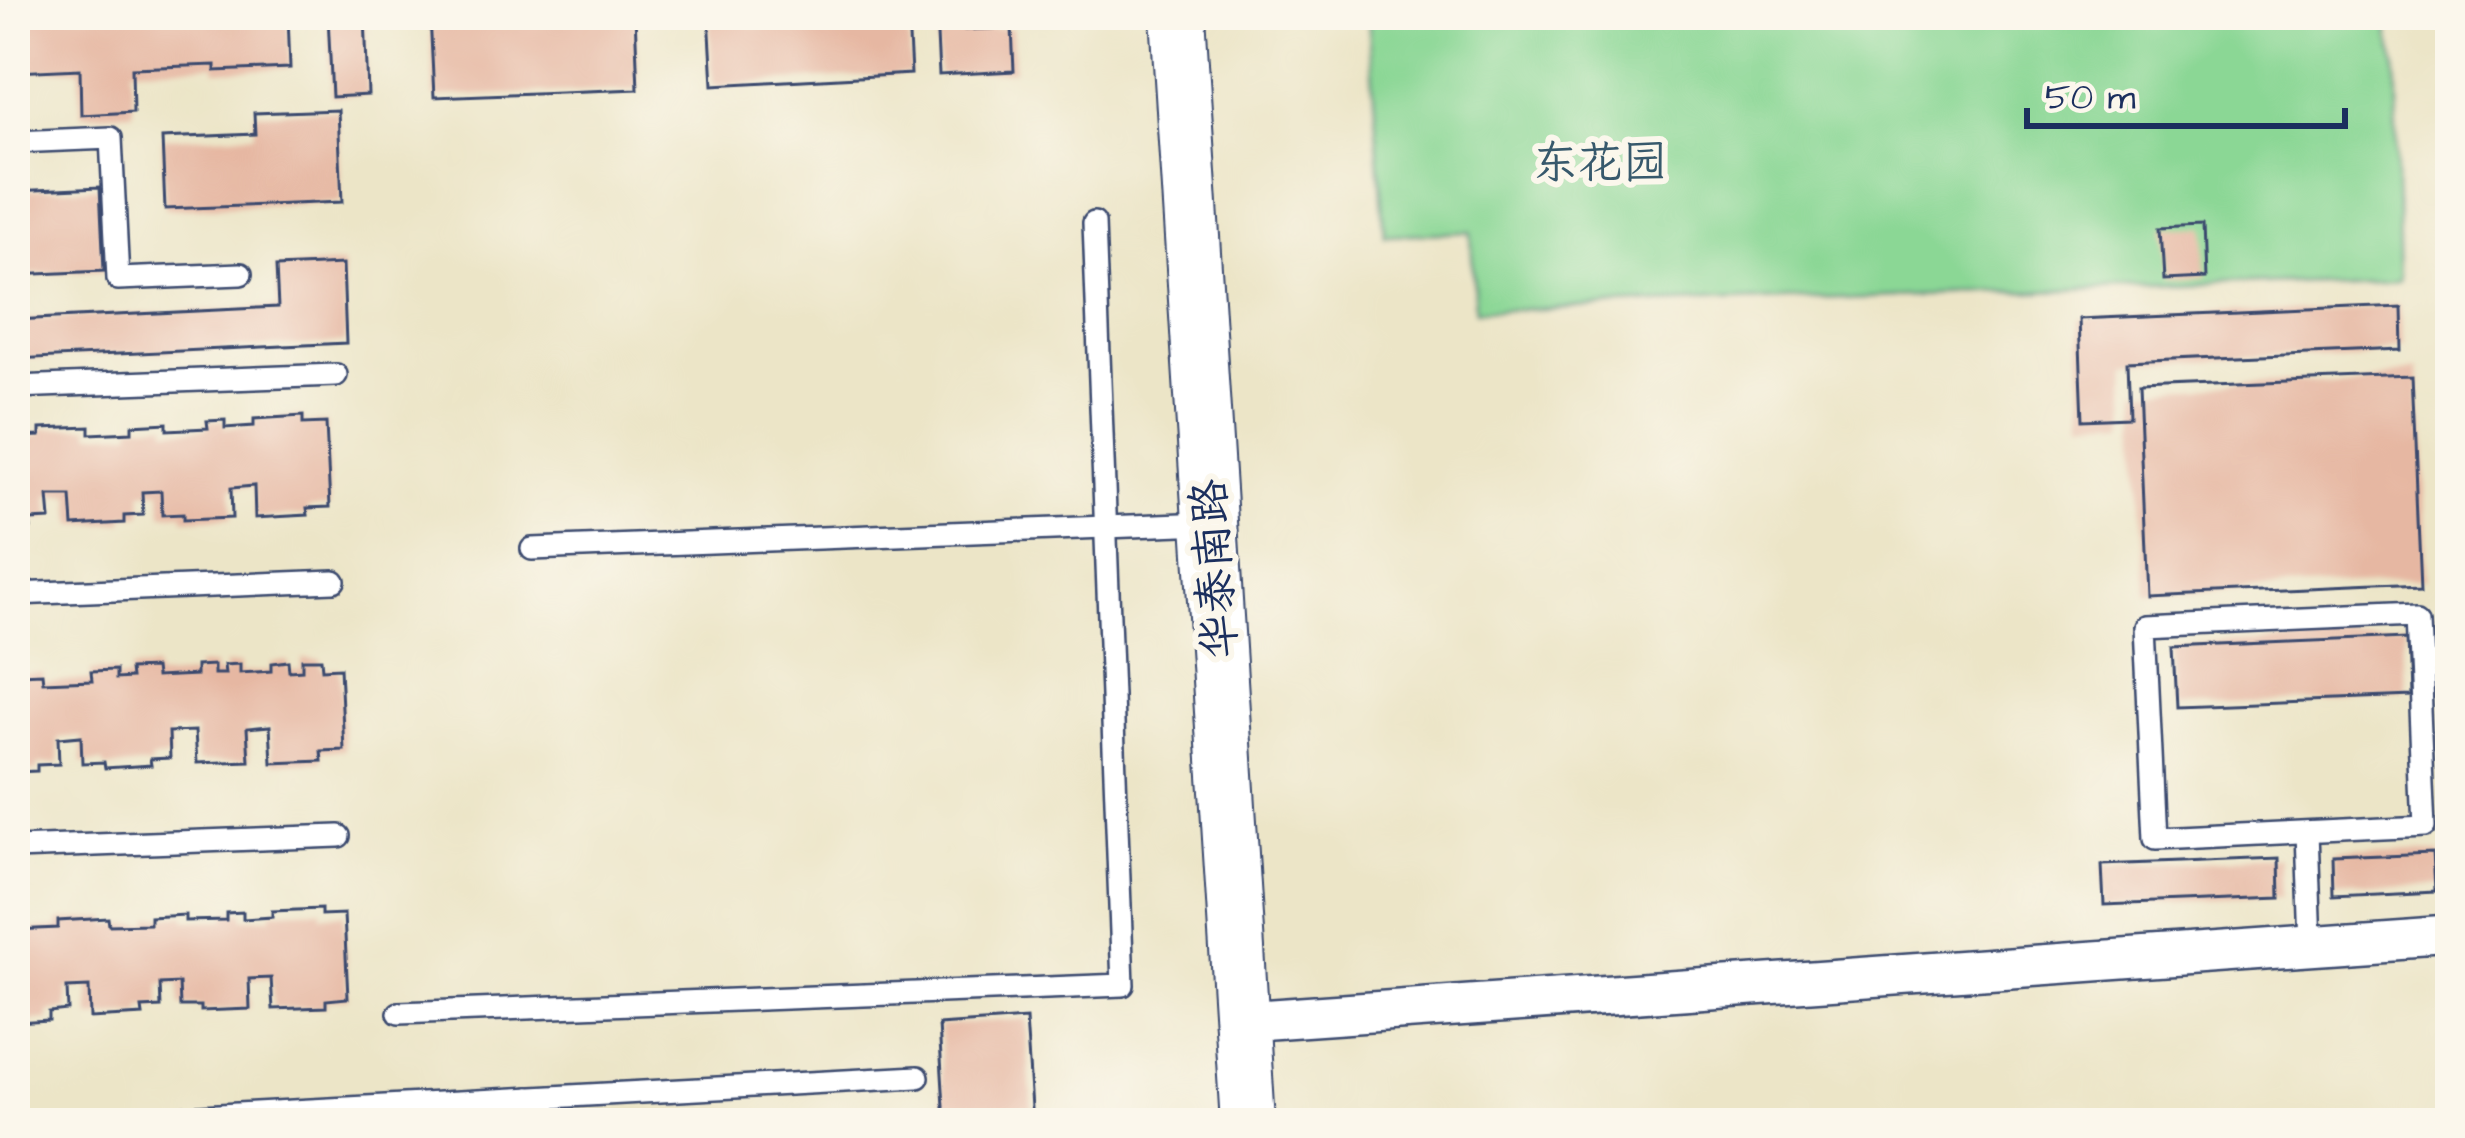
<svg xmlns="http://www.w3.org/2000/svg" width="2465" height="1138" viewBox="0 0 2465 1138" font-family="'Architects Daughter','LXGW WenKai TC',sans-serif">
<style>
.green{fill:#8bd795;stroke:#53837a;stroke-width:3}
.building{fill:#e6b7a2}
.lines{fill:none;stroke-linecap:round;stroke-linejoin:round}
.service-casing{stroke:#3a4a6e;stroke-width:26}
.minor-casing{stroke:#3a4a6e;stroke-width:44}
.secondary-casing{stroke:#3a4a6e;stroke-width:58}
.service{stroke:#fff;stroke-width:21}
.minor{stroke:#fff;stroke-width:39}
.secondary{stroke:#fff;stroke-width:54}
.labels{text-anchor:middle;stroke-width:12;stroke-linejoin:round;paint-order:stroke}
.park-label{font-size:45px;fill:#37596c;stroke:#fbf7ec}
.street-label{font-size:45px;fill:#1b2f5e;stroke:#fbf7ec}
</style>
<rect width="100%" height="100%" fill="#fbf7ec"/>
<filter id="ink" filterUnits="userSpaceOnUse"><feTurbulence type="fractalNoise" baseFrequency=".00833" numOctaves="2"/><feDisplacementMap in="SourceGraphic" scale="24" xChannelSelector="R" yChannelSelector="G"/><feConvolveMatrix kernelMatrix="1 2 1 2 8 2 1 2 1" color-interpolation-filters="sRGB"/></filter>
<filter id="wash" filterUnits="userSpaceOnUse"><feTurbulence type="fractalNoise" baseFrequency=".004" numOctaves="4" result="noise"/><feDisplacementMap in="SourceGraphic" scale="48" xChannelSelector="R" yChannelSelector="G"/><feGaussianBlur stdDeviation="2.7" result="paint"/><feColorMatrix in="noise" values="0 0 0 0 0 0 0 0 0 0 0 0 0 0 0 0 0 1.4 0 .05"/><feComposite in="paint" operator="in"/></filter>
<g filter="url(#wash)">
<rect width="100%" height="100%" fill="#ece5c7"/>
<path class="green" d="M1368,15h1019l7,38 6,225 -925,33 -4,-79 -87,3z"/>
<g id="blocks">
<g class="building">
<path d="M15,15h273l2,53 -75,3v-6l-83,3 1,44 -52,3 -1,-46 -65,3z"/>
<path d="M359,15h6l3,80 -36,2 -4,-81z"/>
<path d="M430,15h205l3,74 -204,8z"/>
<path d="M709,15h41v12l158,-8 3,55 -198,11z"/>
<path d="M936,15h28l1,15 47,-2 2,43 -75,4z"/>
<path d="M338,110l4,92 -177,7 -3,-71 93,-4 -1,-21z"/>
<path d="M100,187l4,84 -89,4v-84z"/>
<path d="M2202,226l2,52 -41,2 -3,-52z"/>
<path d="M343,264l3,79 -331,16v-39l263,-13 -2,-40z"/>
<path d="M2399,305l1,45 -273,12 2,56 -46,2 -4,-101z"/>
<path d="M2412,377l9,207 -274,12 -9,-208z"/>
<path d="M303,416v8l23,-1 4,84 -23,1 1,7 -53,3 -1,-32 -23,2 1,30 -49,2v-6l-21,1 -1,-24 -19,1 1,23 -19,1v7l-51,3 -2,-30h-23l2,23 -20,1 1,8 -16,1v-92l25,-1v-7l50,-2v7l42,-2v-7l35,-2v7l41,-2 -1,-7 18,-1v8l29,-2v-7z"/>
<path d="M2406,637l2,61 -231,9 -3,-60z"/>
<path d="M302,659h19l1,10 18,-1 4,82 -23,1 1,10 -50,2 -2,-37 -23,2 2,33 -52,2 -2,-32 -26,1 1,26 -20,1 1,6 -46,3 -1,-6 -22,1 -1,-27 -23,2 1,26 -22,1v6l-22,1v-88l4,-1v-9l23,-1 1,9 49,-2 -1,-9 25,-1v9l15,-1 -1,-9 25,-1 1,9 40,-2v-9l18,-1v9h11l-1,-9 16,-1v9l31,-2v-8l17,-2 1,10 13,-1z"/>
<path d="M2435,855l2,36 -103,5 -1,-37z"/>
<path d="M2279,858l1,40 -176,7 -2,-40z"/>
<path d="M321,909v6l23,-1 4,84 -22,2v7l-53,2 -2,-31 -22,1 1,30 -49,2v-5h-21l-1,-23 -19,1 1,23 -19,1 1,7 -53,3 -1,-31 -22,1 1,22 -19,2v8l-34,2v-92l43,-2v-7l50,-3 1,7 41,-1v-7l35,-2v6l41,-1v-7l17,-1v7l29,-2v-6z"/>
<path d="M1026,1019l7,104h-88l-6,-98z"/>
</g>
</g>
</g>
<g filter="url(#ink)">
<use href="#blocks" fill-opacity="0" stroke="#3a4a6e" stroke-width="3"/>
<g class="lines">
<g class="service-casing">
<g id="service">
<path d="M15,142l96,-4 7,141 123,-5"/>
<path d="M2450,211v53"/>
<path d="M15,387l321,-12"/>
<path d="M532,549l676,-26"/>
<path d="M15,594l319,-13"/>
<path d="M2417,614l9,212 -271,13 -10,-213z"/>
<path d="M2307,832l4,114"/>
<path d="M15,848l324,-12"/>
<path d="M399,1013l724,-28 -29,-762"/>
<path d="M529,1098l2,25"/>
<path d="M71,1123l847,-46"/>
</g>
</g>
<g class="minor-casing">
<path id="minor" d="M1242,1021l1208,-85"/>
</g>
<g class="secondary-casing">
<path id="secondary" d="M1178,15l70,1108"/>
</g>
<use href="#service" class="service"/>
<use href="#minor" class="minor"/>
<use href="#secondary" class="secondary"/>
</g>
</g>
<g class="labels">
<g class="park-label">
<text x="1600" y="177">东花园</text>
</g>
<g class="street-label">
<text transform="translate(1213 569) rotate(-94)" y="16">华泰南路</text>
</g>
</g>
<rect width="2465" height="1138" fill="none" stroke="#fbf7ec" stroke-width="60"/>
<path d="M2027 108v18h318v-18" fill="none" stroke="#1b2f5e" stroke-width="6"/>
<text x="2045" y="108" font-size="36" fill="#1b2f5e" stroke="#fbf7ec" stroke-width="9" paint-order="stroke">50 m</text>
</svg>
